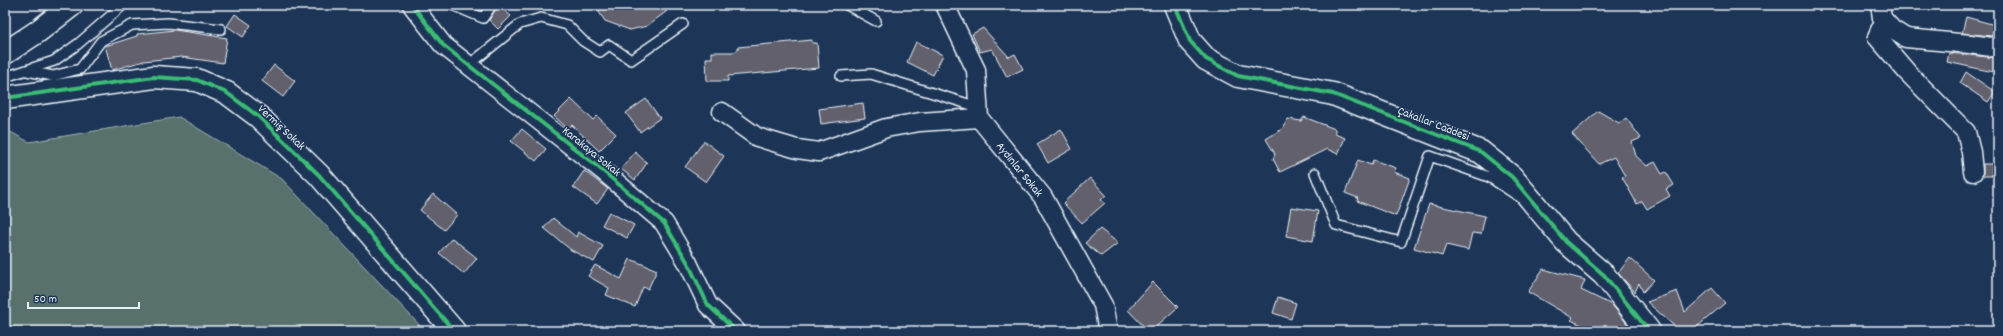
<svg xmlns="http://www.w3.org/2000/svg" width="2003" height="336" viewBox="0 0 2003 336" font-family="Dekko,sans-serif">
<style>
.green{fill:#59716d;stroke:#a0b1b2}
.building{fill:#62606d;stroke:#e8f1f8}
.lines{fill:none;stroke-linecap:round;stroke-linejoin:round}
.service-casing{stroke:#e8f1f8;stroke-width:12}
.minor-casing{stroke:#e8f1f8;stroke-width:21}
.tertiary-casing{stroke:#e8f1f8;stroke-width:25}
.service{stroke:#1d3557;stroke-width:9}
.minor{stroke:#1d3557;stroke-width:18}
.tertiary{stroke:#1d3557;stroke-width:22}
.cycleway-casing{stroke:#1d3557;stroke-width:6}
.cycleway{stroke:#3abd76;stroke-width:4}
.labels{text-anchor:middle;stroke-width:3.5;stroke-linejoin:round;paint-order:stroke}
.street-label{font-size:12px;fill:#e8f1f8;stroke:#1d3557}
</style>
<rect width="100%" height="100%" fill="#1d3557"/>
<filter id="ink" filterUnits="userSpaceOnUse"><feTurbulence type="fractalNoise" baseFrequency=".025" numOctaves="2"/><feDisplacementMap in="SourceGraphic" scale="8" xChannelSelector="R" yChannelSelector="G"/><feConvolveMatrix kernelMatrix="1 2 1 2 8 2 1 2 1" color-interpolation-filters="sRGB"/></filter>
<g filter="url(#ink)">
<path class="green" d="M179,117l103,62 143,152h-420v-202l24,13z"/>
<g class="building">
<path d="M498,5l13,11 -13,13 -9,-9z"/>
<path d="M594,5h63l10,6 -20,15 -17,4 -25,-9z"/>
<path d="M235,14l16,11 -8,12 -16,-11z"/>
<path d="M1966,17l29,8 -3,11 -30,-3z"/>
<path d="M983,28l26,29 6,-3 8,15 -16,8 -15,-28 -12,3 -8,-18z"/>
<path d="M175,30l52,8 -4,25 -42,-6 -37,4 -32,9 -7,-24 32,-10v-2z"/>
<path d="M812,40v3h5l2,25 -91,8v5h-21l-1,-23h6v-6h22l4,-2v-3z"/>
<path d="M916,42l27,13 -10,20 -26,-13z"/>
<path d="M1949,53l49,5v15l-51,-11z"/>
<path d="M274,65l21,16 -12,16 -21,-16z"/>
<path d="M1966,72l29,20 -7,10 -28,-19z"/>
<path d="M571,99l22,21 4,-4 19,18 -17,17 -27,-26 -4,4 -14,-13z"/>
<path d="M646,99l14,19 -20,14 -14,-19z"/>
<path d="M863,103l2,15 -44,6 -2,-15z"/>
<path d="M1598,111l21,12 7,-5 15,20 -9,4 4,14 11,10 8,-4 7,12 4,-2 8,13 -8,4 4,7 -23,13 -5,-8 -5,3 -15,-27 3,-1 -11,-19 -15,7 -27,-30z"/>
<path d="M1304,117l31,12v5l10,4 -7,16 -11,-5 -47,23 -7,-13 2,-5 -9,-15 16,-10 6,-10 13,2z"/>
<path d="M522,129l24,20 -10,12 -25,-20z"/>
<path d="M1061,129l11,20 -24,14 -11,-19z"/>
<path d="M704,141l20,15 -18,26 -21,-15z"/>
<path d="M635,152l12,11 -12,17 -14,-11z"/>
<path d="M1358,160l13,5 2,-5 23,8 -2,4 16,6 -14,38 -39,-15 1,-3 -13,-5z"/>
<rect x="1983" y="164" width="9" height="12"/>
<path d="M584,171l24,18 -11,15 -24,-17z"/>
<path d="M1090,178l16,17 -5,5 4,3 -23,20 -19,-20z"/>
<path d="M433,194l24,21 -13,15 -24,-20z"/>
<path d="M1429,204l56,12 -4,18 -9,-1 -4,17 -22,-5 -4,11 -28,-8z"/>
<path d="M1291,207l27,4 -5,30 -27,-5z"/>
<path d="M609,212l25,13 -7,13 -25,-13z"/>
<path d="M553,218l23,19 2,-5 25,14 -9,16 -23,-12 -27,-22z"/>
<path d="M1100,229l18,14 -17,13 -16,-13z"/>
<path d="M452,238l25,20 -13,16 -25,-21z"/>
<path d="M1630,258l24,22 -11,12 -4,-9 -4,9 -17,-19z"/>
<path d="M630,259l27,11 -9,19 -5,-2 -8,20 -29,-12 3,-7 -21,-12 7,-11 26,14z"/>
<path d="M1543,269l42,11 -4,10 31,15 21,26h-39l-23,-11 2,-2 -45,-26z"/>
<path d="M1153,282l25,25 -27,24h-3l-20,-21z"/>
<path d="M1712,288l13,15 -27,23 -13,5h-5l-33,-29 30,-11 8,21z"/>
<path d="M1278,297l18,6 -5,16 -18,-6z"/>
</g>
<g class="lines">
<g class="service-casing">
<g id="service">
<path d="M452,5l31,13 9,-13"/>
<path d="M847,5l29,16"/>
<path d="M469,65l51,-41 21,-6 26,7 16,16 17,11 9,-7 22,15 52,-36"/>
<path d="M27,71l26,5 27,-7 21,-28 31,-16 36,-2 53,6"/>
<path d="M841,76l30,-2 107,33"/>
<path d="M5,77l49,-16 24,-17 45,-39"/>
<path d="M1315,173l21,52 65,17 29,-86 59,21 29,19"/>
</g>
</g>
<g class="minor-casing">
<g id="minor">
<path d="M412,5l31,40 160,126 61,52 24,40 20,42 28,26"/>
<path d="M945,5l31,65 3,48 64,79 60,108 5,26"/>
<path d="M1881,11l1,7 11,12 13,8 64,6 28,4"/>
<path d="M1888,25l-8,5 -3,7 30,35 59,60 5,20 2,20"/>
<path d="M722,112l35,25 40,12 22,3 67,-24 34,-6 59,-4"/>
</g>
</g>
<g class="tertiary-casing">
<g id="tertiary">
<path d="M1175,5l15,36 16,18 32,17 95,18 148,58 31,25 54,65 38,33 45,56"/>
<path d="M5,53l32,-21 35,-27"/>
<path d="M5,98l149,-21 43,3 30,13 32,24 60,58 135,156"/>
</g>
</g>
<use href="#service" class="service"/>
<use href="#minor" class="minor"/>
<use href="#tertiary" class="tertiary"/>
<g class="cycleway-casing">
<g id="cycleway">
<path d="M412,5l31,40 160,126 61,52 24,40 20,42 28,26"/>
<path d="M1175,5l15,36 16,18 32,17 95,18 148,58 31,25 54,65 38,33 45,56"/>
<path d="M5,98l149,-21 43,3 30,13 32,24 60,58 135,156"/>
</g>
</g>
<use href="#cycleway" class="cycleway"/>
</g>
</g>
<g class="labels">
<g class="street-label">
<text transform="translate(1434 123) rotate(21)" y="4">Çakallar Caddesi</text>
<text transform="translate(282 127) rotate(43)" y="4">Vermiş Sokak</text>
<text transform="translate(592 151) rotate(39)" y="4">Karakaya Sokak</text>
<text transform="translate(1020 169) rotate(51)" y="4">Aydınlar Sokak</text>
</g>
</g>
<rect width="2003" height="336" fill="none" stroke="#1d3557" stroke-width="20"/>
<rect x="10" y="10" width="1983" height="316" fill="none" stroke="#e8f1f8" stroke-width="1.5" filter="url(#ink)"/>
<path d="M28 302v6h111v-6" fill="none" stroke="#e8f1f8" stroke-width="2"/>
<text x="34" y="302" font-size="12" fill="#e8f1f8" stroke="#1d3557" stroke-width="3" paint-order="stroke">50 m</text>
</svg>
